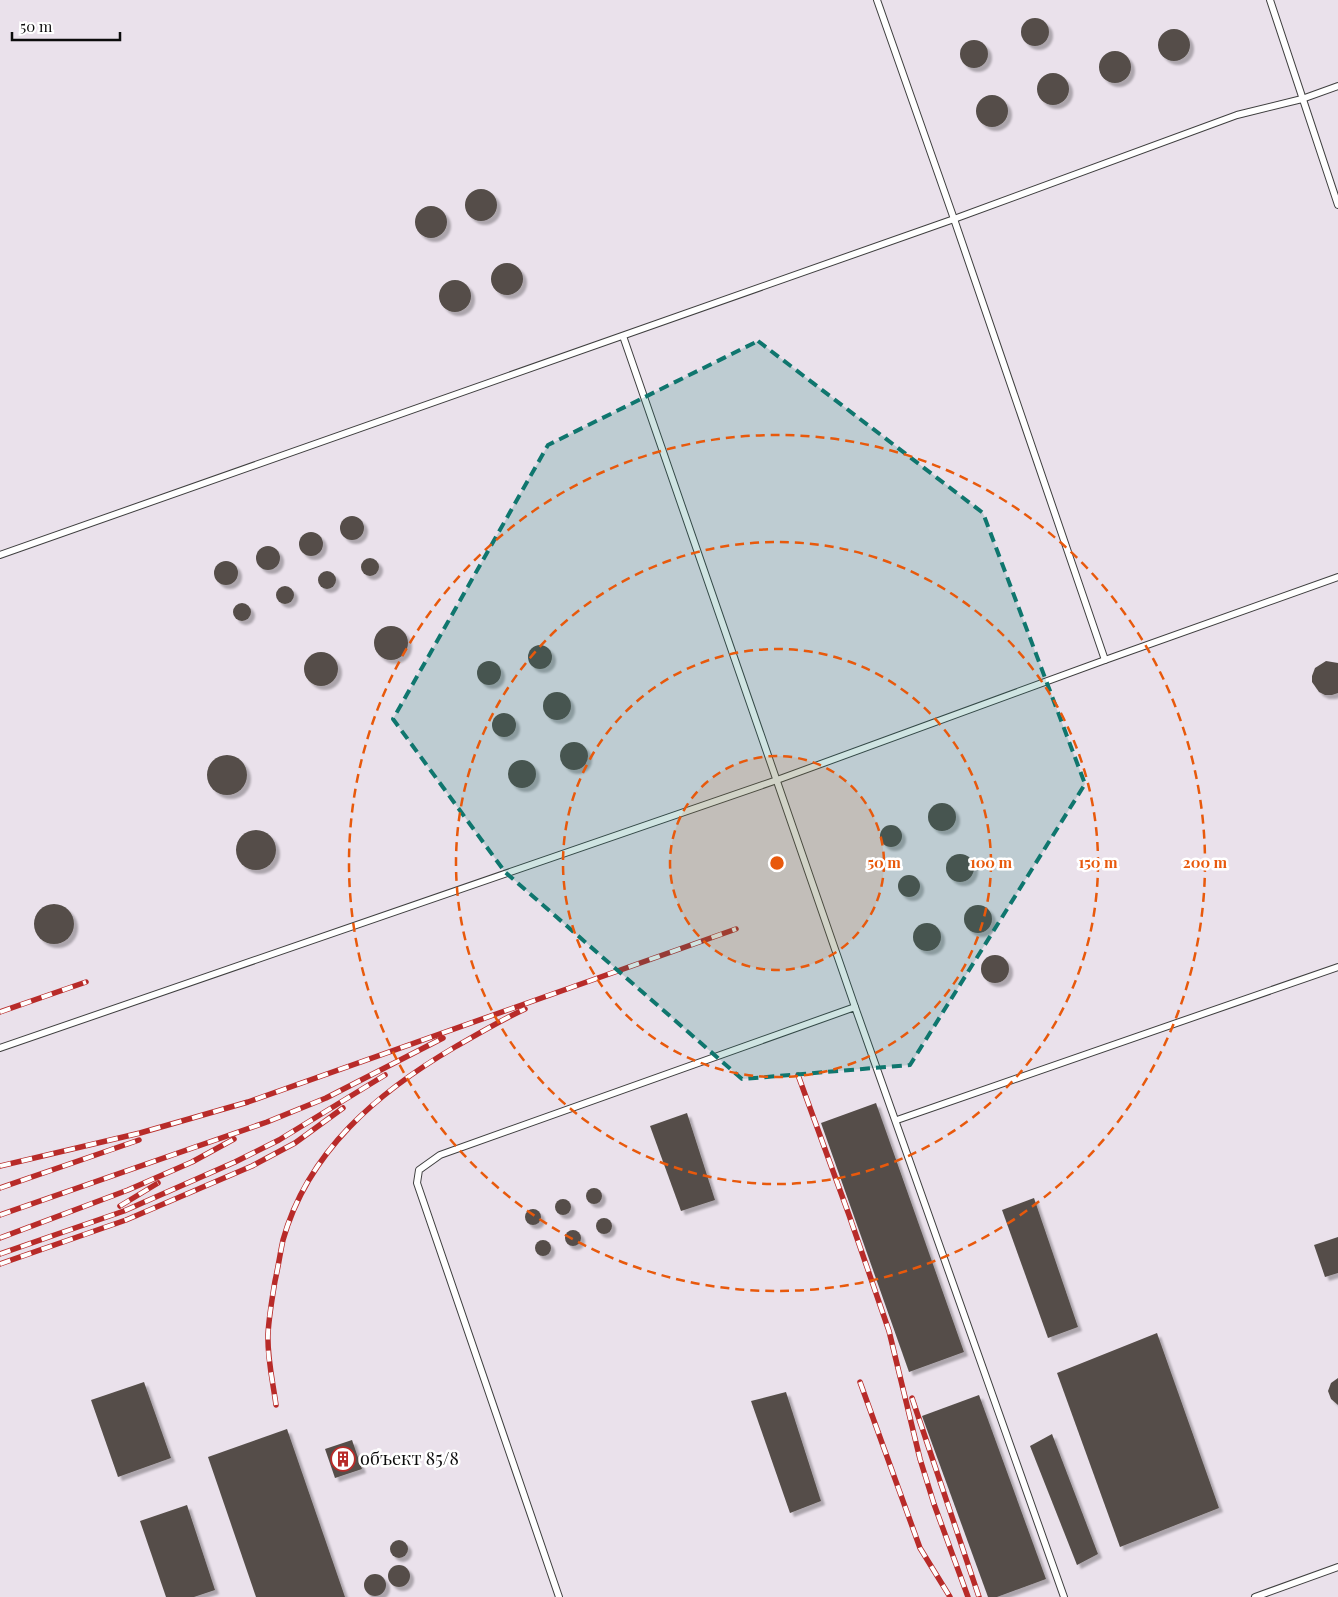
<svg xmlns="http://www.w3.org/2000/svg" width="1338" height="1597" viewBox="0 0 1338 1597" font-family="'Playfair Display',serif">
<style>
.industrial{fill:#eae1eb}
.building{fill:#554e49;filter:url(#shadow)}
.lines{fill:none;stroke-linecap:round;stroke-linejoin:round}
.lane-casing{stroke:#3f3f3f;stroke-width:8}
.lane{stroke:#fff;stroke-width:6}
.rail-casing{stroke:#b82b29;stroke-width:5.5}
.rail{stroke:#fff;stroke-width:4;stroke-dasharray:11;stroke-linecap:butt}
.marked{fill:#0f766e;fill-opacity:0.2;stroke:#0f766e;stroke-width:4;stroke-dasharray:10 6;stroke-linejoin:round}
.ring{fill:none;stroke:#e8590c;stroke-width:2.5;stroke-dasharray:9 6}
.labels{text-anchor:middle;stroke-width:5;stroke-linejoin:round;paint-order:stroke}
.poi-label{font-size:18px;fill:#0c0c0c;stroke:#fff;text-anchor:start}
.centre{fill:#e8590c;stroke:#fff;stroke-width:2.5}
.ring-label{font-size:15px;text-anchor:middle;font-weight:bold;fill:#e8590c;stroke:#fff;stroke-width:5;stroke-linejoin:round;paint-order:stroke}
</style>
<defs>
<filter id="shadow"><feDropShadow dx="4" dy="4" stdDeviation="1" flood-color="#0004"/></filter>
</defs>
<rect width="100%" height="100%" fill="#fefcec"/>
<rect class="industrial" x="0" y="0" width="1338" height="1597"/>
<g class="building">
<circle cx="1035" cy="32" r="14"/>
<circle cx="1174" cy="45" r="16"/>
<circle cx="974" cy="54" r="14"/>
<circle cx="1115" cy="67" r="16"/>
<circle cx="1053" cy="89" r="16"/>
<circle cx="992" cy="111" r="16"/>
<circle cx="481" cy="205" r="16"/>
<circle cx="431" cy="222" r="16"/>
<circle cx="507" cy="279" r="16"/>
<circle cx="455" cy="296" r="16"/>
<circle cx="352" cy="528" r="12"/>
<circle cx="311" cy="544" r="12"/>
<circle cx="268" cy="558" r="12"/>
<circle cx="370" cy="567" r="9"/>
<circle cx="226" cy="573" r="12"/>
<circle cx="327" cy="580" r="9"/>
<circle cx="285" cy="595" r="9"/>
<circle cx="242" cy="612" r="9"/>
<circle cx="391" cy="643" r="17"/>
<circle cx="540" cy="657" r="12"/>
<circle cx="321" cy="669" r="17"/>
<circle cx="489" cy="673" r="12"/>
<path d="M1326,661l12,2v30l-6,2h-7l-6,-3 -7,-10v-6l3,-8z"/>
<circle cx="557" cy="706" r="14"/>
<circle cx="504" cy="725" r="12"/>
<circle cx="574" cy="756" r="14"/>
<circle cx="227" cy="775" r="20"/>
<circle cx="522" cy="774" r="14"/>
<circle cx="942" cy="817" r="14"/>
<circle cx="891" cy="836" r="11"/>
<circle cx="256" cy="850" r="20"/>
<circle cx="960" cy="868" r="14"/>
<circle cx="909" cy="886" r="11"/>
<circle cx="54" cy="924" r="20"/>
<circle cx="978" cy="919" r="14"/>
<circle cx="927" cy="937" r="14"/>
<circle cx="995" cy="969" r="14"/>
<path d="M876,1103l88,249 -55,20 -88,-249z"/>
<path d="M687,1113l28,87 -34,11 -31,-85z"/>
<circle cx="594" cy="1196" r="8"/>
<path d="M1034,1198l44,129 -30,11 -46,-128z"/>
<circle cx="563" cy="1207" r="8"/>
<circle cx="533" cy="1217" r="8"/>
<circle cx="604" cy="1226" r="8"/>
<circle cx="573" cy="1238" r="8"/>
<path d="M1338,1237v36l-13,4 -11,-32z"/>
<circle cx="543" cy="1248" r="8"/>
<path d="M1157,1333l62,175 -99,39 -63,-174z"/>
<path d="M1338,1378v27l-7,-6 -3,-8 3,-8z"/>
<path d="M144,1382l27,76 -53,19 -27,-77z"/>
<path d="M786,1392l35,109 -31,12 -39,-112z"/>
<path d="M979,1395l67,184 -49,18h-9l-66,-181z"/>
<path d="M287,1429l58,168h-89l-48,-140z"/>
<path d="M1052,1434l46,120 -21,11 -47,-119z"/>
<path d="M352,1440l10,29 -27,9 -10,-29z"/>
<path d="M187,1505l28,85 -21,7h-28l-26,-76z"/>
<circle cx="399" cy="1549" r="9"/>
<circle cx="399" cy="1576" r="11"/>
<circle cx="375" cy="1585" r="11"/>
</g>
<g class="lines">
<g class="lane-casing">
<g id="lane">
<path d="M877,0l77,219 151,441"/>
<path d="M1270,0l68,205"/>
<path d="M623,336l232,671"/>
<path d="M0,555l954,-336 283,-104 65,-16 36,-13"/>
<path d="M0,1048l777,-268 328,-120 233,-83"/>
<path d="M897,1120l441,-153"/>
<path d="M559,1597l-142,-414 2,-13 21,-15 415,-148 209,590"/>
<path d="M1255,1597l83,-30"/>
</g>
</g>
<use href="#lane" class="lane"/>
<g class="rail-casing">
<g id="rail">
<path d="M0,1012l86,-30"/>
<path d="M798,1075l51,140 40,116 31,128 14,45 34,93"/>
<path d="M0,1166l140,-33 108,-31 488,-173"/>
<path d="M0,1188l139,-48"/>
<path d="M120,1206l38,-23"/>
<path d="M0,1215l267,-93 59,-24 117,-60"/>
<path d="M0,1238l128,-48 64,-28 42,-23"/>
<path d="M0,1254l124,-43 111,-49 44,-22 106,-65"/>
<path d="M0,1264l126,-44 126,-54 43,-23 48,-35"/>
<path d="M860,1382l60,166 30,49"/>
<path d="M912,1398l67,199"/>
<path d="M276,1405c-3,-23 -9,-47 -8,-71 1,-18 4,-35 7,-53 3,-13 5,-27 8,-41 25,-89 95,-148 172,-193 23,-13 46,-27 70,-38"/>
</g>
</g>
<use href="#rail" class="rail"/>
</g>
<path class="marked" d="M758,341l225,172 102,271 -175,281 -168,14 -237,-207 -112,-153 155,-274z"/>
<circle cx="777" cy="863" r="107" fill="#e8590c" fill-opacity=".12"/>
<g class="ring">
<circle cx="777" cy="863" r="107"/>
<circle cx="777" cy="863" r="214"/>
<circle cx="777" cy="863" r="321"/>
<circle cx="777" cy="863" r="428"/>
</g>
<defs>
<g id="building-ring" transform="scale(1.25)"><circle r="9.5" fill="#fff" stroke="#b82b29" stroke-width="1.5"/><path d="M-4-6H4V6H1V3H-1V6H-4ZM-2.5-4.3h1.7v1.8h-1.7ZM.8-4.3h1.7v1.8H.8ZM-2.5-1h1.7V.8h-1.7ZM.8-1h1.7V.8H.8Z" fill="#b82b29"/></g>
</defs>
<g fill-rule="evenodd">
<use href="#building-ring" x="343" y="1459"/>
</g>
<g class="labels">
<g class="poi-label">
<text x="360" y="1465">объект 85/8</text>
</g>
</g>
<circle cx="777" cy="863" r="8" class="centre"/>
<g class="ring-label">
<text x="884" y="868">50 m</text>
<text x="991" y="868">100 m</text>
<text x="1098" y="868">150 m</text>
<text x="1205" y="868">200 m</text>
</g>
<path d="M12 32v8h108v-8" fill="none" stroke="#0c0c0c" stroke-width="2.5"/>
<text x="20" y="32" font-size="15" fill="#0c0c0c" stroke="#ffffff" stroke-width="4" paint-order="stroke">50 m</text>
</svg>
